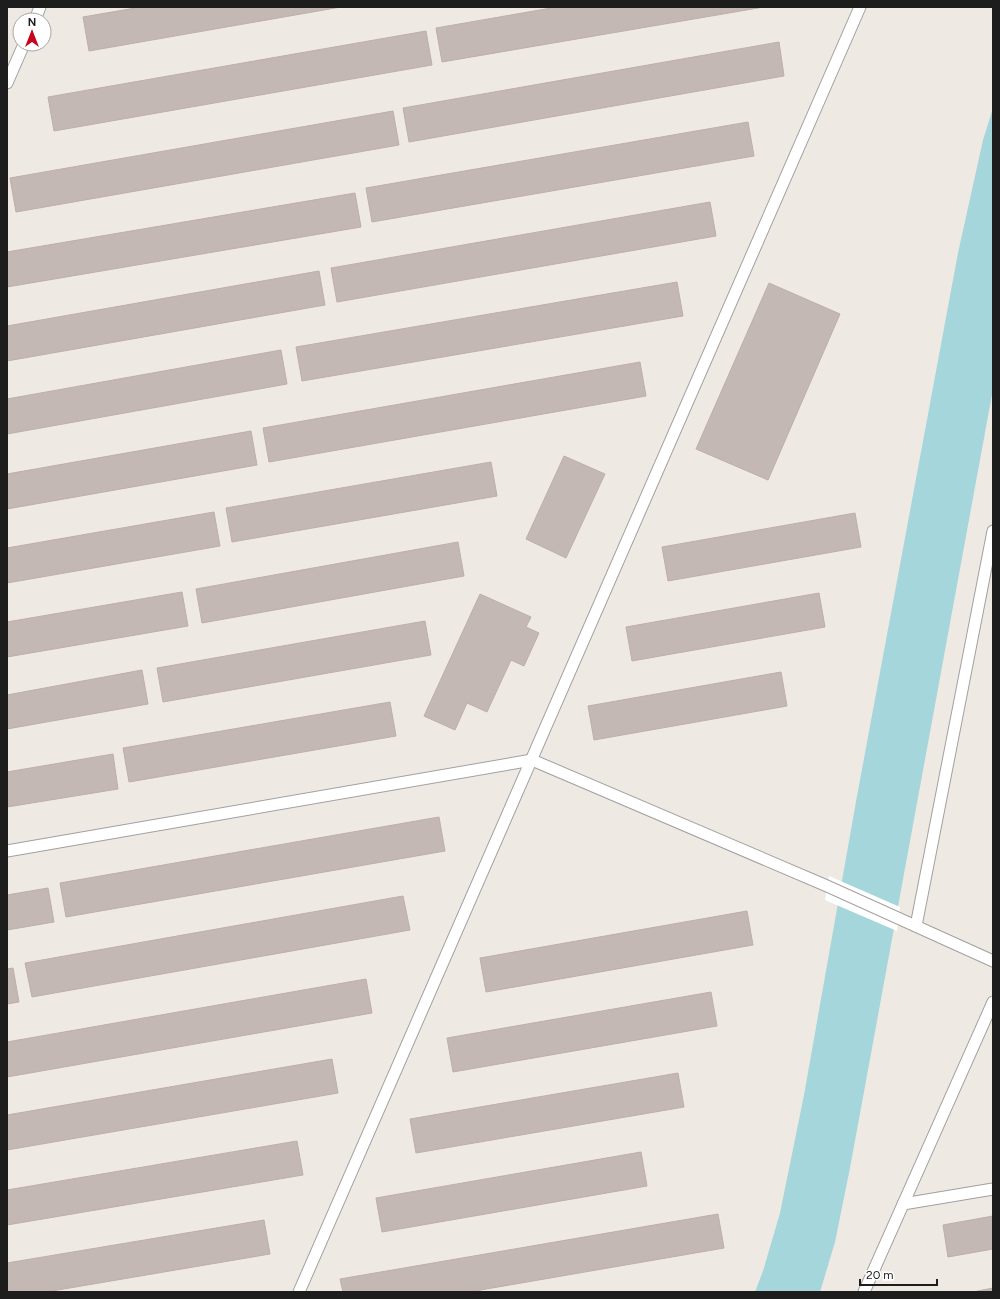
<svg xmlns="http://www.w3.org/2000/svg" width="1000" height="1299" viewBox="0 0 1000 1299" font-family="Figtree,sans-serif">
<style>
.water{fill:#a5d6db}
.pier{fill:#fff}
.building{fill:#c3b8b3;stroke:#c0aea6}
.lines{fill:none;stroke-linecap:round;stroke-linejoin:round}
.service-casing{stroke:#a1a1a1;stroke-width:13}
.service{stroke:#fff;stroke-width:11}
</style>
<rect width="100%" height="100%" fill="#eee9e3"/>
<path class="water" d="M993,108v281l-143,779 -15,74 -15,50h-65l8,-21 17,-58 24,-118 53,-299 101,-543 25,-113z"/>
<path class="pier" d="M829,876l71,31 -3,24 -72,-31z"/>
<g class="building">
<path d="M141,7h200l-252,44 -6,-34z"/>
<path d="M557,7h207l-322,55 -6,-34z"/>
<path d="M426,31l6,34 -378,66 -6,-34z"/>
<path d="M779,42l5,34 -375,66 -6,-34z"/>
<path d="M393,111l6,34 -383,67 -6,-34z"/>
<path d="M748,122l6,34 -382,66 -6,-34z"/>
<path d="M355,193l6,34 -354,60v-35z"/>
<path d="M710,202l6,34 -379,66 -6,-34z"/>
<path d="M319,271l6,34 -318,56v-35z"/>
<path d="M677,282l6,34 -381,65 -6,-34z"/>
<path d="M769,283l71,31 -72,166 -72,-31z"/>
<path d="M281,350l6,34 -280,50v-35z"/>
<path d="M640,362l6,34 -377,66 -6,-34z"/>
<path d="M251,431l6,34 -250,44v-35z"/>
<path d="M564,456l41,18 -39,84 -40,-19z"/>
<path d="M491,462l6,34 -265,46 -6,-34z"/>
<path d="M214,512l6,34 -213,37v-35z"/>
<path d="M855,513l6,34 -193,34 -6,-34z"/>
<path d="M458,542l6,34 -262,47 -6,-34z"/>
<path d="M182,592l6,34 -181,31v-35z"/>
<path d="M819,593l6,34 -193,34 -6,-34z"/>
<path d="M480,594l51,23 -5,10 13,6 -15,33 -13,-6 -24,52 -20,-9 -12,27 -31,-14z"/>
<path d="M425,621l6,34 -268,47 -6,-34z"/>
<path d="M142,670l6,34 -141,25v-34z"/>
<path d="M781,672l6,34 -193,34 -6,-34z"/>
<path d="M390,702l6,34 -267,46 -6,-34z"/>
<path d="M113,754l5,35 -111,18v-35z"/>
<path d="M439,817l6,34 -379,66 -6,-34z"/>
<path d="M48,888l6,34 -47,8v-35z"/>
<path d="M403,896l7,34 -378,67 -7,-34z"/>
<path d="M747,911l6,34 -267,47 -6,-34z"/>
<path d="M13,968l6,34 -12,2v-35z"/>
<path d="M366,979l6,34 -365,64v-35z"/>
<path d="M711,992l6,34 -264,46 -6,-34z"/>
<path d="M332,1059l6,34 -331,57v-35z"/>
<path d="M678,1073l6,34 -268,46 -6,-34z"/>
<path d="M297,1141l6,34 -296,50v-35z"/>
<path d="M641,1152l6,34 -265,46 -6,-34z"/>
<path d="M718,1214l6,34 -255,44h-126l-3,-13z"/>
<path d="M993,1216v33l-45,8 -5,-32z"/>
<path d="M264,1220l6,34 -224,38h-39v-29z"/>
<path d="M993,1288v4h-20z"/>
</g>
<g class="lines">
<g class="service-casing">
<g id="service">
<path d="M35,20l5,-13"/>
<path d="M7,83l17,-39"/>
<path d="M7,851l525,-91 295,126 166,75"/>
<path d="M916,926l77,-395"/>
<path d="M903,1204l90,-15"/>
<path d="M299,1292l561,-1285"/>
<path d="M864,1292l129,-290"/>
</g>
</g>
<use href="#service" class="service"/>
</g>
<rect width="1000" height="1299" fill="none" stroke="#1d1d1d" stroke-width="16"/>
<g transform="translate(32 32)"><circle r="19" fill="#ffffff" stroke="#a5a5a5"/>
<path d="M0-3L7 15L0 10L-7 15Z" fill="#c6051e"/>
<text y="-6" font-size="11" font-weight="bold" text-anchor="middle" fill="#1d1d1d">N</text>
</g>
<path d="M860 1279v6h77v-6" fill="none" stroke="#1d1d1d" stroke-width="2"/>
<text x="866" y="1279" font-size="12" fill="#1d1d1d" stroke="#ffffff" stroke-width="3" paint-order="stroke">20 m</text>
</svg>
